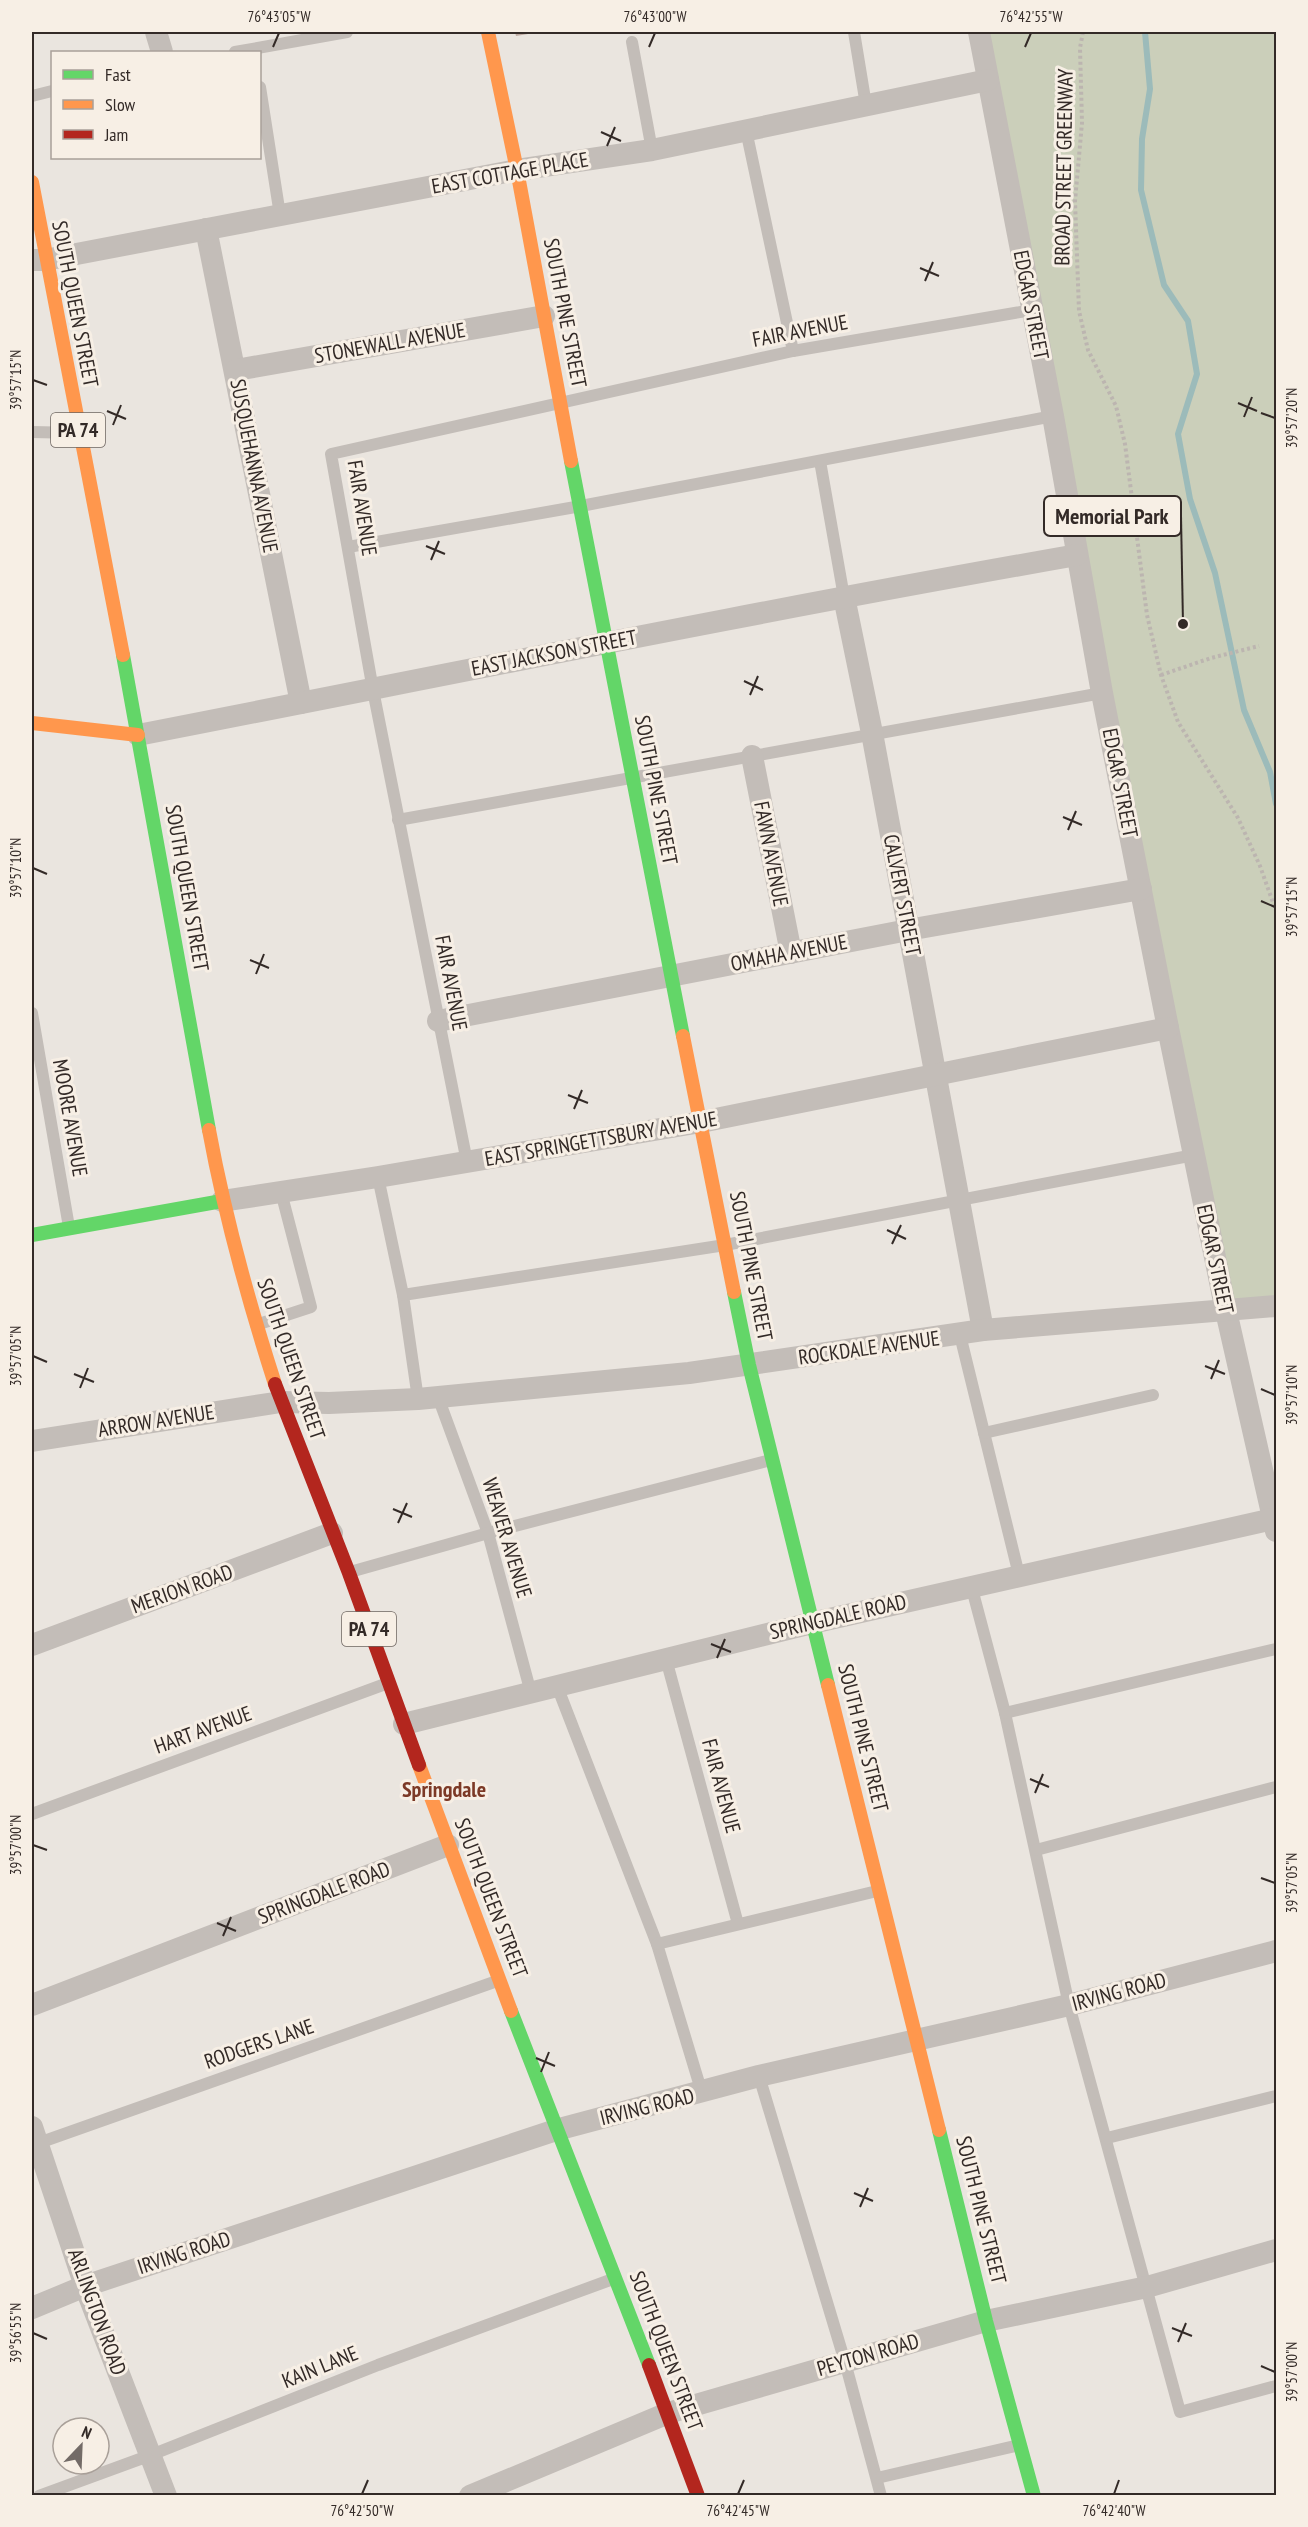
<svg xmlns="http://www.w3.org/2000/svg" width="1308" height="2527" viewBox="0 0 1308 2527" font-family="'PT Sans Narrow',sans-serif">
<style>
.green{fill:#cbcfba}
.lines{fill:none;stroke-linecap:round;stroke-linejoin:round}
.stream{stroke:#9cbbba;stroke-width:6}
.building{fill:#bda9a1}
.path{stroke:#bcb5b0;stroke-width:4;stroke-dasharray:3 3;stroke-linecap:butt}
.lane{stroke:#c3bdb8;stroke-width:12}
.street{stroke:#c3bdb8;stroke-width:22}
.fast{stroke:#63d668;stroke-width:14}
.slow{stroke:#ff974d;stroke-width:14}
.jam{stroke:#b3261e;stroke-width:14}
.ticks{fill:none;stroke:#332a27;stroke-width:2}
.labels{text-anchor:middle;stroke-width:6;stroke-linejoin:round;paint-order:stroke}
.shield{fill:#f7efe5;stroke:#6e6560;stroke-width:1.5}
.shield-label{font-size:20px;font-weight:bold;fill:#332a27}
.street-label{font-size:21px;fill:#332a27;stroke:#f7efe5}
.neighbourhood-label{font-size:22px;font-weight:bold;fill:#7c3926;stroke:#f7efe5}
.leader{fill:none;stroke:#332a27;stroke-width:2}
.callout-dot{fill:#332a27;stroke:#f7efe5;stroke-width:2}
.callout{fill:#f7efe5;stroke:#332a27;stroke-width:2}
.callout-label{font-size:22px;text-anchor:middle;font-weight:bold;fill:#332a27}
.neatline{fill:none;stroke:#332a27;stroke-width:2}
.ticks-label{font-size:15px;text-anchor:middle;fill:#332a27}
</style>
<rect width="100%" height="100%" fill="#eae5df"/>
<path class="green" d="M979,32h297v1274l-50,5z"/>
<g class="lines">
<path class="stream" d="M1145,32l5,57 -8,50 -1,51 23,95 24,36 9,53 -19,60 12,65 25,74 29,137 26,62 6,32"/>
</g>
<path class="building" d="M515,32h19v1l-18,3z"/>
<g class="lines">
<g class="path">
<path d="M1083,32l-3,16 2,75 -7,78 4,110 9,39 28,56 9,38 22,171 14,60 17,47 60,96 22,48 16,45"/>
<path d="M1161,675l50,-17 48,-12"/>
</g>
<g class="lane">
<path d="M854,32l12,73"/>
<path d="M632,42l20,108"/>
<path d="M235,52l112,-20"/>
<path d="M260,87l20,128"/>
<path d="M32,96l20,-5"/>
<path d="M746,130l47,221"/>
<path d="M32,432l46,1"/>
<path d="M820,461l24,136"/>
<path d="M348,547l233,-41 472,-90"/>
<path d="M398,820l704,-127"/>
<path d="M32,1013l37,214"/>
<path d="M467,1162l-94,-472 -42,-236 462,-103 239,-41"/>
<path d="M378,1177l25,118 15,104"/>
<path d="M403,1295l322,-50 469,-90"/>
<path d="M256,1325l55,-18 -30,-115"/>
<path d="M960,1335l59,240"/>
<path d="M438,1397l50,136 43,160"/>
<path d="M984,1433l169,-38"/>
<path d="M350,1572l149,-42 272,-70"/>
<path d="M971,1585l34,128 64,292 111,407 96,-26"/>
<path d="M666,1659l72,265"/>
<path d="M557,1686l100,258 45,149"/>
<path d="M1005,1713l271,-64"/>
<path d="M32,1814l356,-131"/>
<path d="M1036,1850l240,-63"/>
<path d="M657,1944l220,-53"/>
<path d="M759,2076l86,286 36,134"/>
<path d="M1107,2138l169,-42"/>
<path d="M33,2145l464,-164"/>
<path d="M877,2478l142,-33"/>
<path d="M39,2496l112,-41 227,-90 235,-86"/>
</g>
<g class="street">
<path d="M156,32l6,20"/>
<path d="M979,32l74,384 49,277 66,335 58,283 50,220"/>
<path d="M206,229l95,474"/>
<path d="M33,260h12l472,-90 135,-20 336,-70"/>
<path d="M236,370l308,-54"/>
<path d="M844,597l28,136 111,597"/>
<path d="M138,735c313,-61 625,-125 939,-180"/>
<path d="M752,756l39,197"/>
<path d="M438,1021l470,-91 233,-41"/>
<path d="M222,1201l156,-24 323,-55 467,-94"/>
<path d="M32,1441l249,-39 48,1 89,-4 271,-26 294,-43 293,-24"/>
<path d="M32,1645l300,-112"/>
<path d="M404,1724l408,-101 461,-104"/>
<path d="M32,2005l416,-160"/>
<path d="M32,2127l53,159 81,210"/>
<path d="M32,2308l53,-22 471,-156 203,-54 310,-71 207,-54"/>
<path d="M470,2496l198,-83 318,-92 161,-34 129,-37"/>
</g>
<g class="fast">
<path d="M571,461l112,575"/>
<path d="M123,655l86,475"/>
<path d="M32,1235l190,-34"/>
<path d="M734,1292l15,73 79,320"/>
<path d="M511,2011l138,354"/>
<path d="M939,2130l47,191 48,175"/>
</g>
<g class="slow">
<path d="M488,32l29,138 54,291"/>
<path d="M32,182l91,473"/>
<path d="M32,723l106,12"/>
<path d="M683,1036l51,256"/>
<path d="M209,1130c16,87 39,170 66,254"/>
<path d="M828,1685l111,445"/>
<path d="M419,1765l92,246"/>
</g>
<g class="jam">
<path d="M275,1384l74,189 70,192"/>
<path d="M649,2365l49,131"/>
</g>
</g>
<path class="ticks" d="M273,47l6,-14M649,47l6,-14M1025,47l6,-14M601,132l20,9M607,146l8,-19M920,268l19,8M925,281l8,-19M33,380l14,5M1238,403l19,8M107,411l19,8M1261,413l14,5M1244,417l8,-20M113,425l8,-20M426,546l19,8M431,560l8,-19M744,681l19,9M750,695l8,-19M1063,817l19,8M1068,830l8,-19M33,868l14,6M1261,901l14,6M250,960l19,8M256,974l8,-20M568,1095l20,8M574,1109l8,-19M887,1230l19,9M892,1244l9,-19M33,1356l14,6M1205,1366l20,8M74,1374l20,8M1211,1379l8,-19M80,1388l8,-20M1261,1389l14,6M393,1509l19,8M398,1523l9,-20M711,1644l20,8M717,1658l8,-19M1030,1779l19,8M1035,1793l8,-19M33,1845l14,5M1261,1878l14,5M217,1923l19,8M223,1936l8,-19M536,2058l19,8M541,2072l8,-20M854,2193l19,8M860,2207l8,-19M1172,2328l20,8M33,2333l14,6M1178,2342l8,-19M1261,2366l14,6M362,2494l6,-14M738,2494l6,-14M1114,2494l5,-14"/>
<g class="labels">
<g class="shield">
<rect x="51" y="413" width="54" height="34" rx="4.5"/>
<rect x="342" y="1612" width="54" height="34" rx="4.5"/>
</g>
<g class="shield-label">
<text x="78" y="437">PA 74</text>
<text x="369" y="1636">PA 74</text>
</g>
<g class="street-label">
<text transform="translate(1064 167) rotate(-89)" y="7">BROAD STREET GREENWAY</text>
<text transform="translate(510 173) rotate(-10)" y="7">EAST COTTAGE PLACE</text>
<text transform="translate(75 304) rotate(79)" y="7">SOUTH QUEEN STREET</text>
<text transform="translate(1031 305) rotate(79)" y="7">EDGAR STREET</text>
<text transform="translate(565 313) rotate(79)" y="7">SOUTH PINE STREET</text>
<text transform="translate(800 331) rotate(-11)" y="7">FAIR AVENUE</text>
<text transform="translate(390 343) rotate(-10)" y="7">STONEWALL AVENUE</text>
<text transform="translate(254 466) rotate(79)" y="7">SUSQUEHANNA AVENUE</text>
<text transform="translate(362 508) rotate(81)" y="7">FAIR AVENUE</text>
<text transform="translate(554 653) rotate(-11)" y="7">EAST JACKSON STREET</text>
<text transform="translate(1120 783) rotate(79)" y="7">EDGAR STREET</text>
<text transform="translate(656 790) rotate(79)" y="7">SOUTH PINE STREET</text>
<text transform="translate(771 854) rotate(79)" y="7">FAWN AVENUE</text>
<text transform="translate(187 888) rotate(80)" y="7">SOUTH QUEEN STREET</text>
<text transform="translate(902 895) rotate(79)" y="7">CALVERT STREET</text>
<text transform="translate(789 953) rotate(-11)" y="7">OMAHA AVENUE</text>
<text transform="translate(451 983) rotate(79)" y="7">FAIR AVENUE</text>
<text transform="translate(70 1118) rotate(80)" y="7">MOORE AVENUE</text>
<text transform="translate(601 1139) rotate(-10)" y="7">EAST SPRINGETTSBURY AVENUE</text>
<text transform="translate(1215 1259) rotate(78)" y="7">EDGAR STREET</text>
<text transform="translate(751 1266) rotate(79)" y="7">SOUTH PINE STREET</text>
<text transform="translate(869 1348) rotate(-8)" y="7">ROCKDALE AVENUE</text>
<text transform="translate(291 1359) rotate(71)" y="7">SOUTH QUEEN STREET</text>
<text transform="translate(156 1421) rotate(-9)" y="7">ARROW AVENUE</text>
<text transform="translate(507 1538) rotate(73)" y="7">WEAVER AVENUE</text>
<text transform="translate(182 1589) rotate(-20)" y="7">MERION ROAD</text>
<text transform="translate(838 1617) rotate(-13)" y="7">SPRINGDALE ROAD</text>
<text transform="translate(203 1730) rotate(-20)" y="7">HART AVENUE</text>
<text transform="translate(863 1738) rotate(76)" y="7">SOUTH PINE STREET</text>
<text transform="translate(721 1786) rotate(75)" y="7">FAIR AVENUE</text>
<text transform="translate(324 1893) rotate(-21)" y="7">SPRINGDALE ROAD</text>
<text transform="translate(491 1898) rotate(69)" y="7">SOUTH QUEEN STREET</text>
<text transform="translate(1119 1992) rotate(-15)" y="7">IRVING ROAD</text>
<text transform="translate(259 2044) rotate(-19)" y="7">RODGERS LANE</text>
<text transform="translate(647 2107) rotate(-14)" y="7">IRVING ROAD</text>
<text transform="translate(981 2210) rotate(76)" y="7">SOUTH PINE STREET</text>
<text transform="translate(184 2253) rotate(-18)" y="7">IRVING ROAD</text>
<text transform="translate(97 2312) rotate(70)" y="7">ARLINGTON ROAD</text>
<text transform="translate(666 2351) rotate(69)" y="7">SOUTH QUEEN STREET</text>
<text transform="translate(868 2355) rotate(-16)" y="7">PEYTON ROAD</text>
<text transform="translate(320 2367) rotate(-22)" y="7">KAIN LANE</text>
</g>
<g class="neighbourhood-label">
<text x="444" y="1797">Springdale</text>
</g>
</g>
<path class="leader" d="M1183 624L1181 516"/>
<circle class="callout-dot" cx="1183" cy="624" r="6"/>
<rect class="callout" x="1044" y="496" width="137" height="40" rx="6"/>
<g class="callout-label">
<text x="1112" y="524">Memorial Park</text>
</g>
<rect width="1308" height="2527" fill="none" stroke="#f7efe5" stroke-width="66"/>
<rect x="51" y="51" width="210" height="108" fill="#f7efe5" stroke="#a9a099" stroke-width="1.5"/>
<rect x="63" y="70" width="30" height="9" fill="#63d668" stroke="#a9a099" stroke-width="1.5"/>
<text x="105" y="81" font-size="18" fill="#332a27">Fast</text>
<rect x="63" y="100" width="30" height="9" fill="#ff974d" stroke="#a9a099" stroke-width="1.5"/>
<text x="105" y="111" font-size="18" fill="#332a27">Slow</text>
<rect x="63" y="130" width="30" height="9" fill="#b3261e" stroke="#a9a099" stroke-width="1.5"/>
<text x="105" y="141" font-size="18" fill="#332a27">Jam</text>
<g transform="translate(81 2446) rotate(23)"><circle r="28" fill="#f7efe5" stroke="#a9a099" stroke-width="1.5"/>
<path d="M0-4.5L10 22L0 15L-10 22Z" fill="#736b67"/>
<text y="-9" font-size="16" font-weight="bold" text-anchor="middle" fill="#332a27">N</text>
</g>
<rect x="33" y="33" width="1242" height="2461" class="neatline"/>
<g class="ticks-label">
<text x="279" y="22">76°43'05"W</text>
<text x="655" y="22">76°43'00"W</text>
<text x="1031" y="22">76°42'55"W</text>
<text transform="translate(16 380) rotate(-90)" y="5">39°57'15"N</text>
<text transform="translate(1292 418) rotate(-90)" y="5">39°57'20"N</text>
<text transform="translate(16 868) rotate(-90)" y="5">39°57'10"N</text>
<text transform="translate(1292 907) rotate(-90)" y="5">39°57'15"N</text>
<text transform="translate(16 1356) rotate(-90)" y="5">39°57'05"N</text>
<text transform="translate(1292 1395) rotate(-90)" y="5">39°57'10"N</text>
<text transform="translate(16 1845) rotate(-90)" y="5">39°57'00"N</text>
<text transform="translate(1292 1883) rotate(-90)" y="5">39°57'05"N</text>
<text transform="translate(16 2333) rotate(-90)" y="5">39°56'55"N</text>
<text transform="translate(1292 2372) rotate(-90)" y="5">39°57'00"N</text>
<text x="362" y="2516">76°42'50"W</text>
<text x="738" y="2516">76°42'45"W</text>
<text x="1114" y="2516">76°42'40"W</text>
</g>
</svg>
